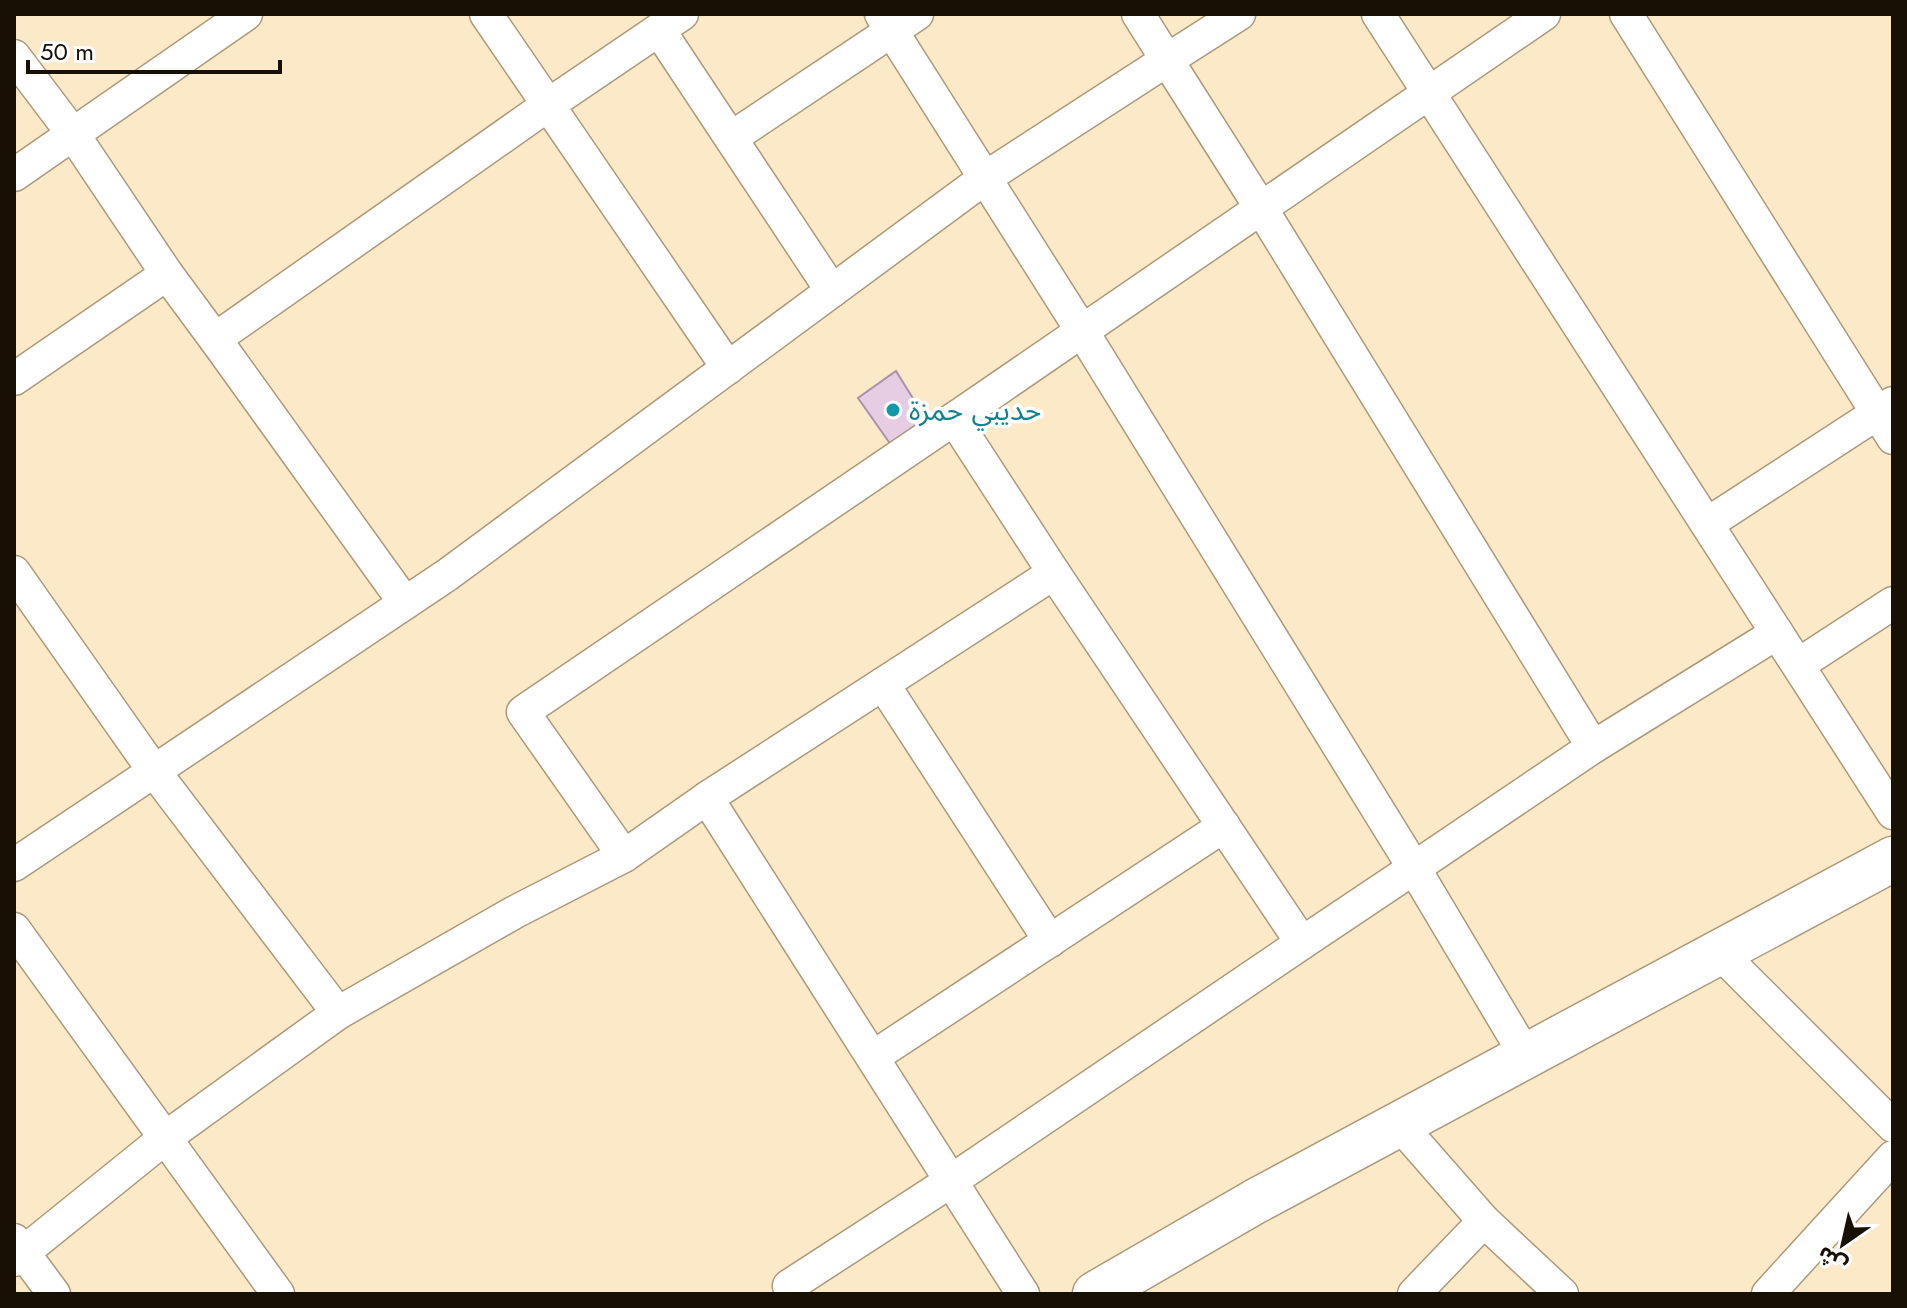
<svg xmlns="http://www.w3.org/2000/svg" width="1907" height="1308" viewBox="0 0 1907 1308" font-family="Jost,'Noto Sans Arabic',sans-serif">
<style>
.building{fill:#e6cde4;stroke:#aa90a9;stroke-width:2}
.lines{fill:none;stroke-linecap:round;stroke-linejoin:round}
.minor-casing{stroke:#aa9a7b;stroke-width:35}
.secondary-casing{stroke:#aa9a7b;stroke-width:47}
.minor{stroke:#fff;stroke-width:32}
.secondary{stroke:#fff;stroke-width:44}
.culture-dot{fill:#0f9aa8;stroke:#fff;stroke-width:3}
.labels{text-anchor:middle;stroke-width:7;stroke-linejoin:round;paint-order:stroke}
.culture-label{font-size:28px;fill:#0d838f;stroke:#fff;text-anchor:start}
</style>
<rect width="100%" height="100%" fill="#fbe9c8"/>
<path class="building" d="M896,371l31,50 -36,24 -33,-47z"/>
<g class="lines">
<g class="minor-casing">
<g id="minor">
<path d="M486,14l242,354"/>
<path d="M1138,14l29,46 72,-46"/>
<path d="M1378,14l399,619 -184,114"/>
<path d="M1626,14l267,424"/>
<path d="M659,30l173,261"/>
<path d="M14,56l59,78 94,140 -153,105"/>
<path d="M731,138l186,-124"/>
<path d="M14,175l232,-161"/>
<path d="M167,274l48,65 333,-234 134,-91"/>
<path d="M215,339l190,264"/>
<path d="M1707,524l186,-121"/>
<path d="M14,572l140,199 184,242"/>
<path d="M1054,573l-100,-154 590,-405"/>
<path d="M1777,633l116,180"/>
<path d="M1798,665l95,-62"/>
<path d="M883,684l167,257"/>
<path d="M707,798l-83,58 -101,-144 431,-293"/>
<path d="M14,865l433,-290 538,-397 182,-118 94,148 332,539 -179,121 -332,-537 -201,-317"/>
<path d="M14,929l264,365"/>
<path d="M1719,952l174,174"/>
<path d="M873,1057l351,-231"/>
<path d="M1399,1124l85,97 78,73"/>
<path d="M14,1240l40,54"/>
<path d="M14,1260l151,-122 173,-125 177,-101 109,-56"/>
<path d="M794,1294l-5,-8 162,-105 351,-238"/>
<path d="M1023,1294l-316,-496 347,-225 248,370 112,-75 112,188"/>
<path d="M1414,1294l70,-73"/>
<path d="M1768,1294l125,-137"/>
</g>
</g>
<g class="secondary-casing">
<path id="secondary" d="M1095,1294l161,-93 637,-342"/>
</g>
<use href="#minor" class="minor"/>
<use href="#secondary" class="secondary"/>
</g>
<circle class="culture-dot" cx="893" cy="410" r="8"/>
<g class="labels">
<g class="culture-label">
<text x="909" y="420">حديبي حمزة</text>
</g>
</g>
<rect width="1907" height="1308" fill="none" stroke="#161005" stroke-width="32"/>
<g transform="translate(1843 1244) rotate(214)" stroke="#ffffff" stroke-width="6" paint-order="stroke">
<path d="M0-6L14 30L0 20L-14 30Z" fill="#161005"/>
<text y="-12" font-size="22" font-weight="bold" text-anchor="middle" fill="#161005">ش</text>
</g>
<path d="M28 60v12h252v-12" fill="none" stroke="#161005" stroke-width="4"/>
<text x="40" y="60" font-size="24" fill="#161005" stroke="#ffffff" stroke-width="6" paint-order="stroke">50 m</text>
</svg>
